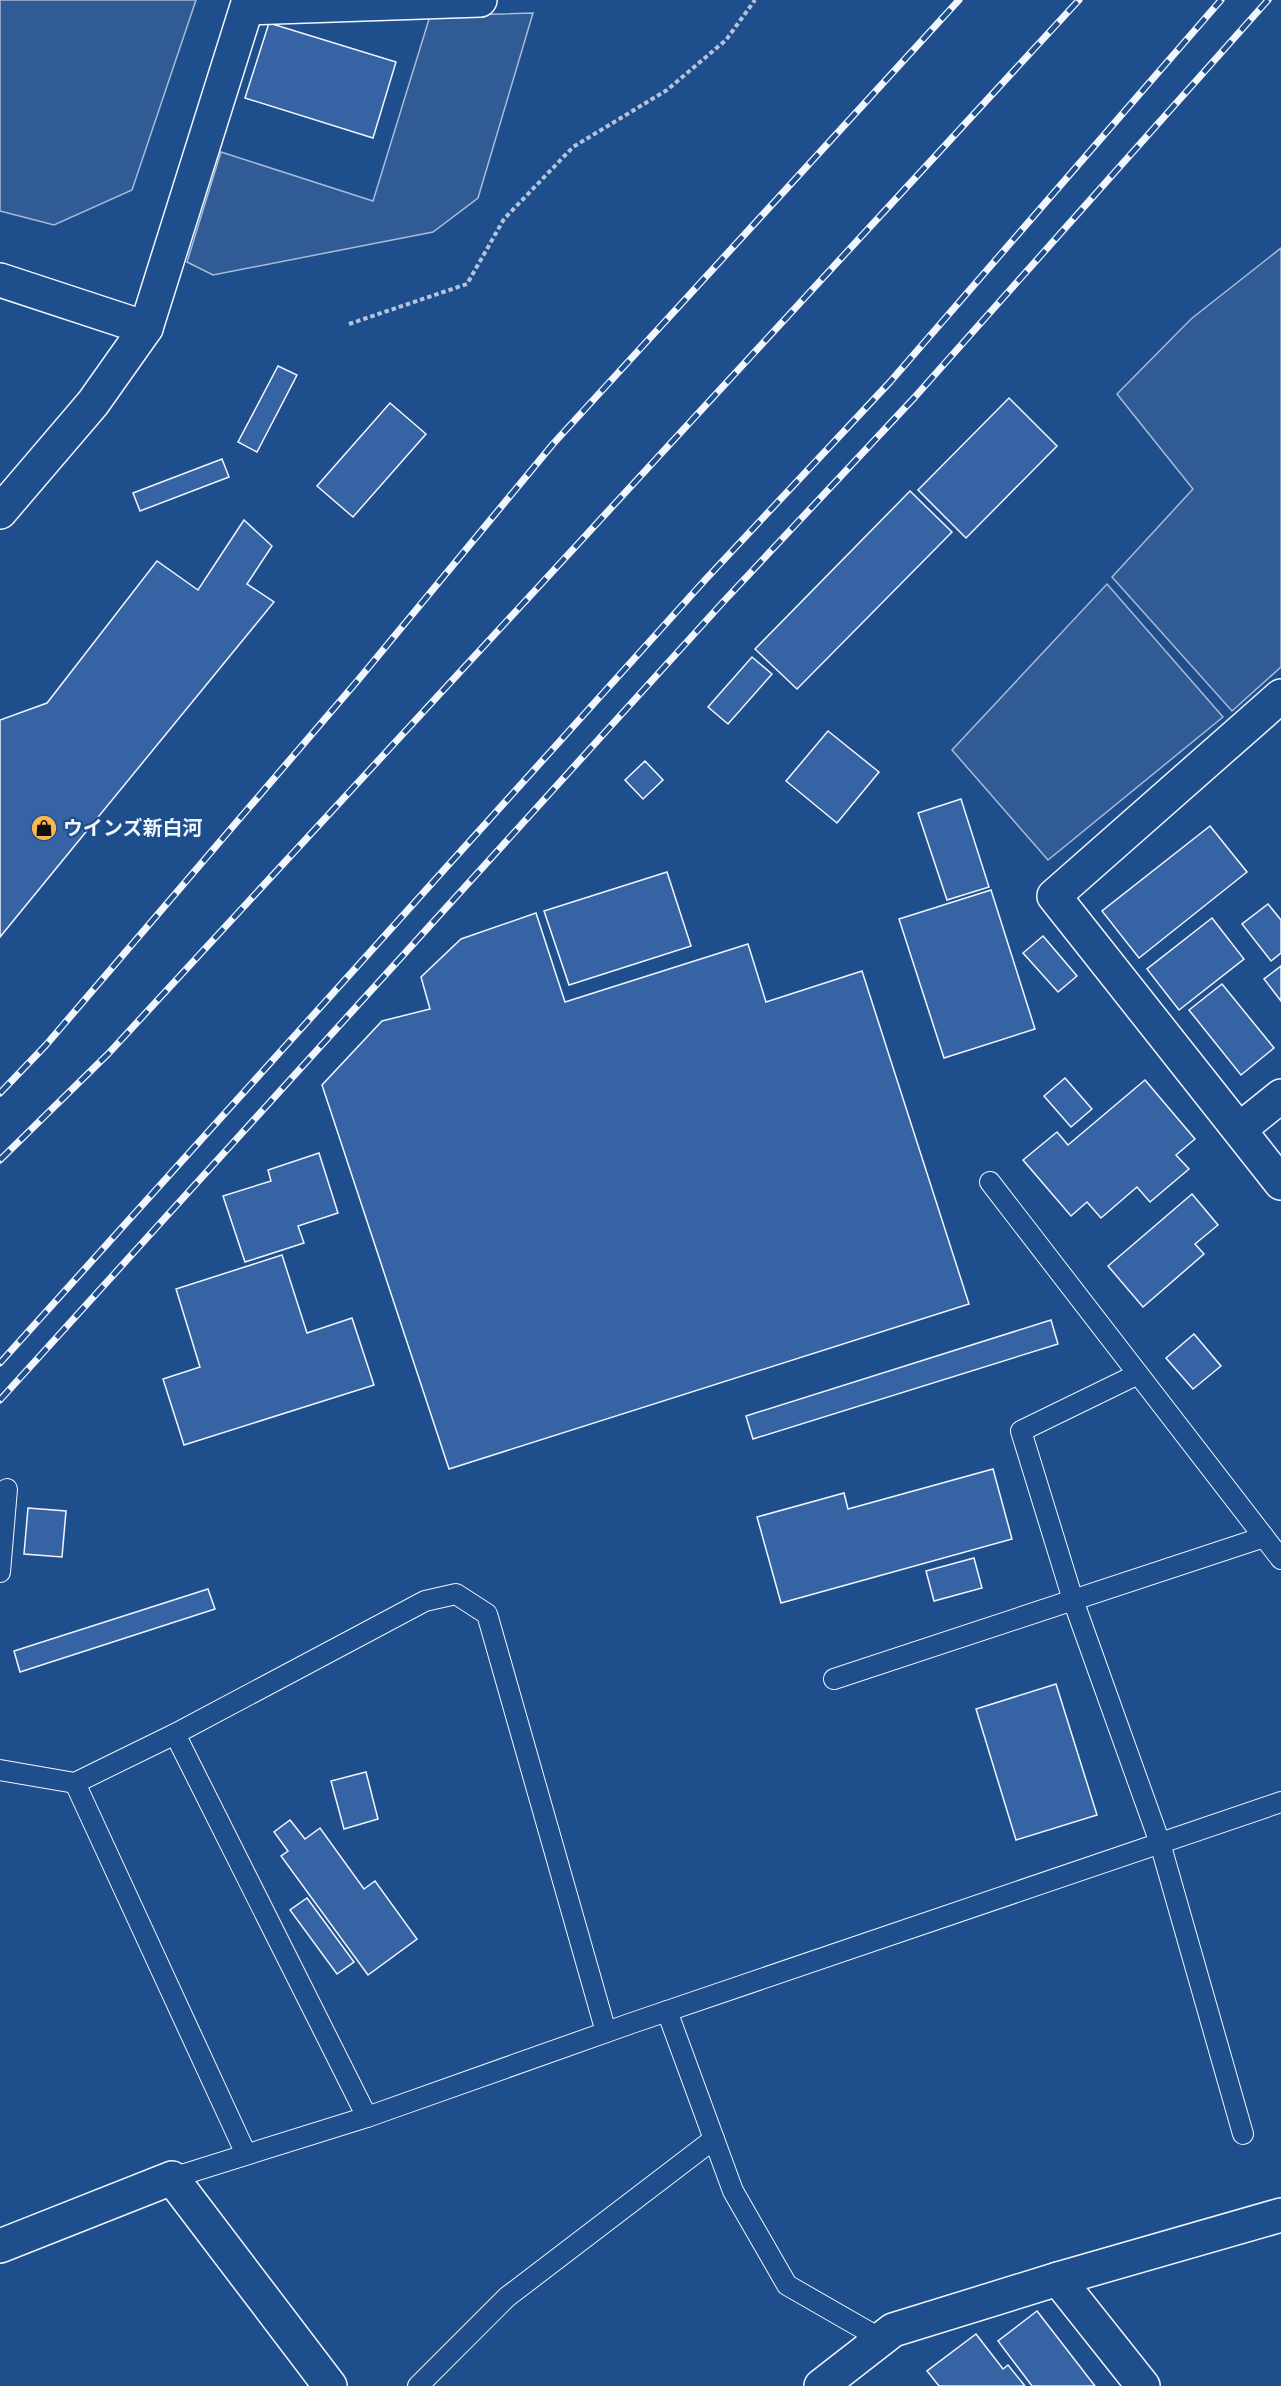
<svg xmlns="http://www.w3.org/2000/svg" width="1281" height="2386" viewBox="0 0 1281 2386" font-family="Inter,'Noto Sans JP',sans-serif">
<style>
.built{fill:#305b95;stroke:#a8bbd7;stroke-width:1.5}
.building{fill:#3563a3;stroke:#f2f6ff;stroke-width:1.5}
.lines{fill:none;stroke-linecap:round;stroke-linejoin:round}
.lane-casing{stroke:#f2f6ff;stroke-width:22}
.street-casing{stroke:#f2f6ff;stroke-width:36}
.secondary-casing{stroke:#f2f6ff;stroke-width:36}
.path{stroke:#b3c4dc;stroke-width:4;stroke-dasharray:4.5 3;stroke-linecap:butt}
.lane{stroke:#1f4e8c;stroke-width:20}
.street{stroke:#1f4e8c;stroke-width:33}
.secondary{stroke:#1f4e8c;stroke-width:33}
.rail-casing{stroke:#f2f6ff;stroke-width:7}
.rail{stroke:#1f4e8c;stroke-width:4.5;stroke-dasharray:14;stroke-linecap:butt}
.labels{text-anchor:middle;stroke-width:4.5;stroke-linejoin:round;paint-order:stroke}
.poi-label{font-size:20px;font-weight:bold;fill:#f2f6ff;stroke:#1f4e8c;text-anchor:start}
</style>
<rect width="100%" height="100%" fill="#1f4e8c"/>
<g class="built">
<path d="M0,0h196l-64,190 -78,35 -54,-14z"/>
<path d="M533,13l-55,185 -45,34 -220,43 -26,-13 34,-110 152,49 57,-185z"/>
<path d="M1281,248v419l-49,44 -120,-134 81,-88 -76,-95 74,-75z"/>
<path d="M1107,584l116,133 -175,143 -96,-110z"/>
</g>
<g class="building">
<path d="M269,23l127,39 -23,76 -128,-40z"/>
<path d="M278,366l19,9 -40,77 -19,-10z"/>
<path d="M1009,398l48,48 -91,92 -48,-48z"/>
<path d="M390,403l36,31 -73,83 -36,-31z"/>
<path d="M222,459l7,18 -89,34 -7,-18z"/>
<path d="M910,491l42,41 -155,157 -42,-40z"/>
<path d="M244,520l28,26 -25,38 27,18 -274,335v-217l47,-17 110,-142 41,29z"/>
<path d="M752,657l20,17 -44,50 -20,-17z"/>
<path d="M828,731l51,41 -42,51 -51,-42z"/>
<path d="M645,761l18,19 -20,19 -18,-19z"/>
<path d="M961,799l28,88 -42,13 -29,-87z"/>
<path d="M1210,826l37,46 -108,86 -37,-47z"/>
<path d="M667,872l24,74 -122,39 -25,-74z"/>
<path d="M991,890l44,139 -91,29 -45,-139z"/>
<path d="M1268,904l13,16v33l-10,8 -29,-37z"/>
<path d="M536,913l29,89 183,-58 18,58 96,-31 107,333 -520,165 -127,-384 60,-64 48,-12 -9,-32 40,-38z"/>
<path d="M1212,918l32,41 -65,51 -32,-41z"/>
<path d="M1043,936l34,40 -19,16 -35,-39z"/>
<path d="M1281,966v35l-17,-22z"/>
<path d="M1222,984l52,64 -33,27 -52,-65z"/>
<path d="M1065,1078l27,31 -21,18 -27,-31z"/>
<path d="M1145,1080l50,59 -19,16 13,14 -39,33 -13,-15 -36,31 -14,-16 -16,14 -48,-56 34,-28 11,13z"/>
<path d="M319,1153l19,60 -40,13 6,17 -59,19 -22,-66 48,-15 -3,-11z"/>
<path d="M1192,1194l26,31 -23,19 9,10 -61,53 -35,-41z"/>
<path d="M282,1255l25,78 45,-15 22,67 -190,60 -21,-66 37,-12 -24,-78z"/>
<path d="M1051,1320l7,24 -305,95 -7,-23z"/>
<path d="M1194,1334l27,32 -28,23 -27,-31z"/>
<path d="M993,1469l19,70 -231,64 -24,-86 87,-24 4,16z"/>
<path d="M28,1508l38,3 -4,46 -38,-3z"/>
<path d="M974,1558l8,30 -48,13 -8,-30z"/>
<path d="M208,1589l7,20 -195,63 -6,-21z"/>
<path d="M1056,1684l41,131 -81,25 -40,-131z"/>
<path d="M366,1772l12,47 -34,10 -13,-48z"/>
<path d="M290,1820l15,19 15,-11 44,61 11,-8 42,58 -49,36 -87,-119 7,-5 -14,-19z"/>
<path d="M307,1898l47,64 -17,12 -47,-64z"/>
<path d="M1037,2311l58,75h-63l-34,-45z"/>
<path d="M976,2334l27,35 5,-4 17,21h-86l-12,-15z"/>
</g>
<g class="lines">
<g class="lane-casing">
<g id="lane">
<path d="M990,1182l291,377"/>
<path d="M1138,1374l-117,57 52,169 87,243 83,291"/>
<path d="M0,1572l7,-83"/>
<path d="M834,1679l430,-142"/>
<path d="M175,1734l192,383"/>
<path d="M0,1770l75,13 100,-49 250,-133 31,-7 31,20 119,418"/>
<path d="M75,1783l171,371"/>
<path d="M667,2011l66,180 54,94 94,54"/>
<path d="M172,2178l195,-61 265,-94 649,-221"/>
<path d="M418,2386l89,-89 207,-158"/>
</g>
</g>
<g class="street-casing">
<g id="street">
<path d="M247,8l233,-8"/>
<path d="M1281,696l-227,200 227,287"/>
<path d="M1240,1129l41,-33"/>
<path d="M0,2246l172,-68 158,208"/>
<path d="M1058,2279l85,107"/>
<path d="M821,2386l72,-56 165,-51 223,-64"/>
</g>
</g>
<g class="secondary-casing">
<g id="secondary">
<path d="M0,280l146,48"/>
<path d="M0,512l93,-109 53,-75 103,-328"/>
</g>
</g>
<path class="path" d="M349,324l118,-40 37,-65 69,-72 94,-57 59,-50 29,-40"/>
<use href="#lane" class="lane"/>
<use href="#street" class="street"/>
<use href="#secondary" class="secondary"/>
<g class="rail-casing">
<g id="rail">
<path d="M0,1093l46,-48 313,-366 194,-235 406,-444"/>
<path d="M0,1160l108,-106 971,-1054"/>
<path d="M0,1363l705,-783 185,-198 331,-382"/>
<path d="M0,1400l724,-799 190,-203 354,-398"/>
</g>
</g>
<use href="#rail" class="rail"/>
</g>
<defs>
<g id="shop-disc" transform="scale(1.35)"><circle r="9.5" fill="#ffb74d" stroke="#1f4e8c"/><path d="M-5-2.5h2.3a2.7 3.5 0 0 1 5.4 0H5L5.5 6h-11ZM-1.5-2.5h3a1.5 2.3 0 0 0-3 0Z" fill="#111"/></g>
</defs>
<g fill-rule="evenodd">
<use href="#shop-disc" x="44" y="828"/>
</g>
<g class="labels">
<g class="poi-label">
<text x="63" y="835">ウインズ新白河</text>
</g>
</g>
</svg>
